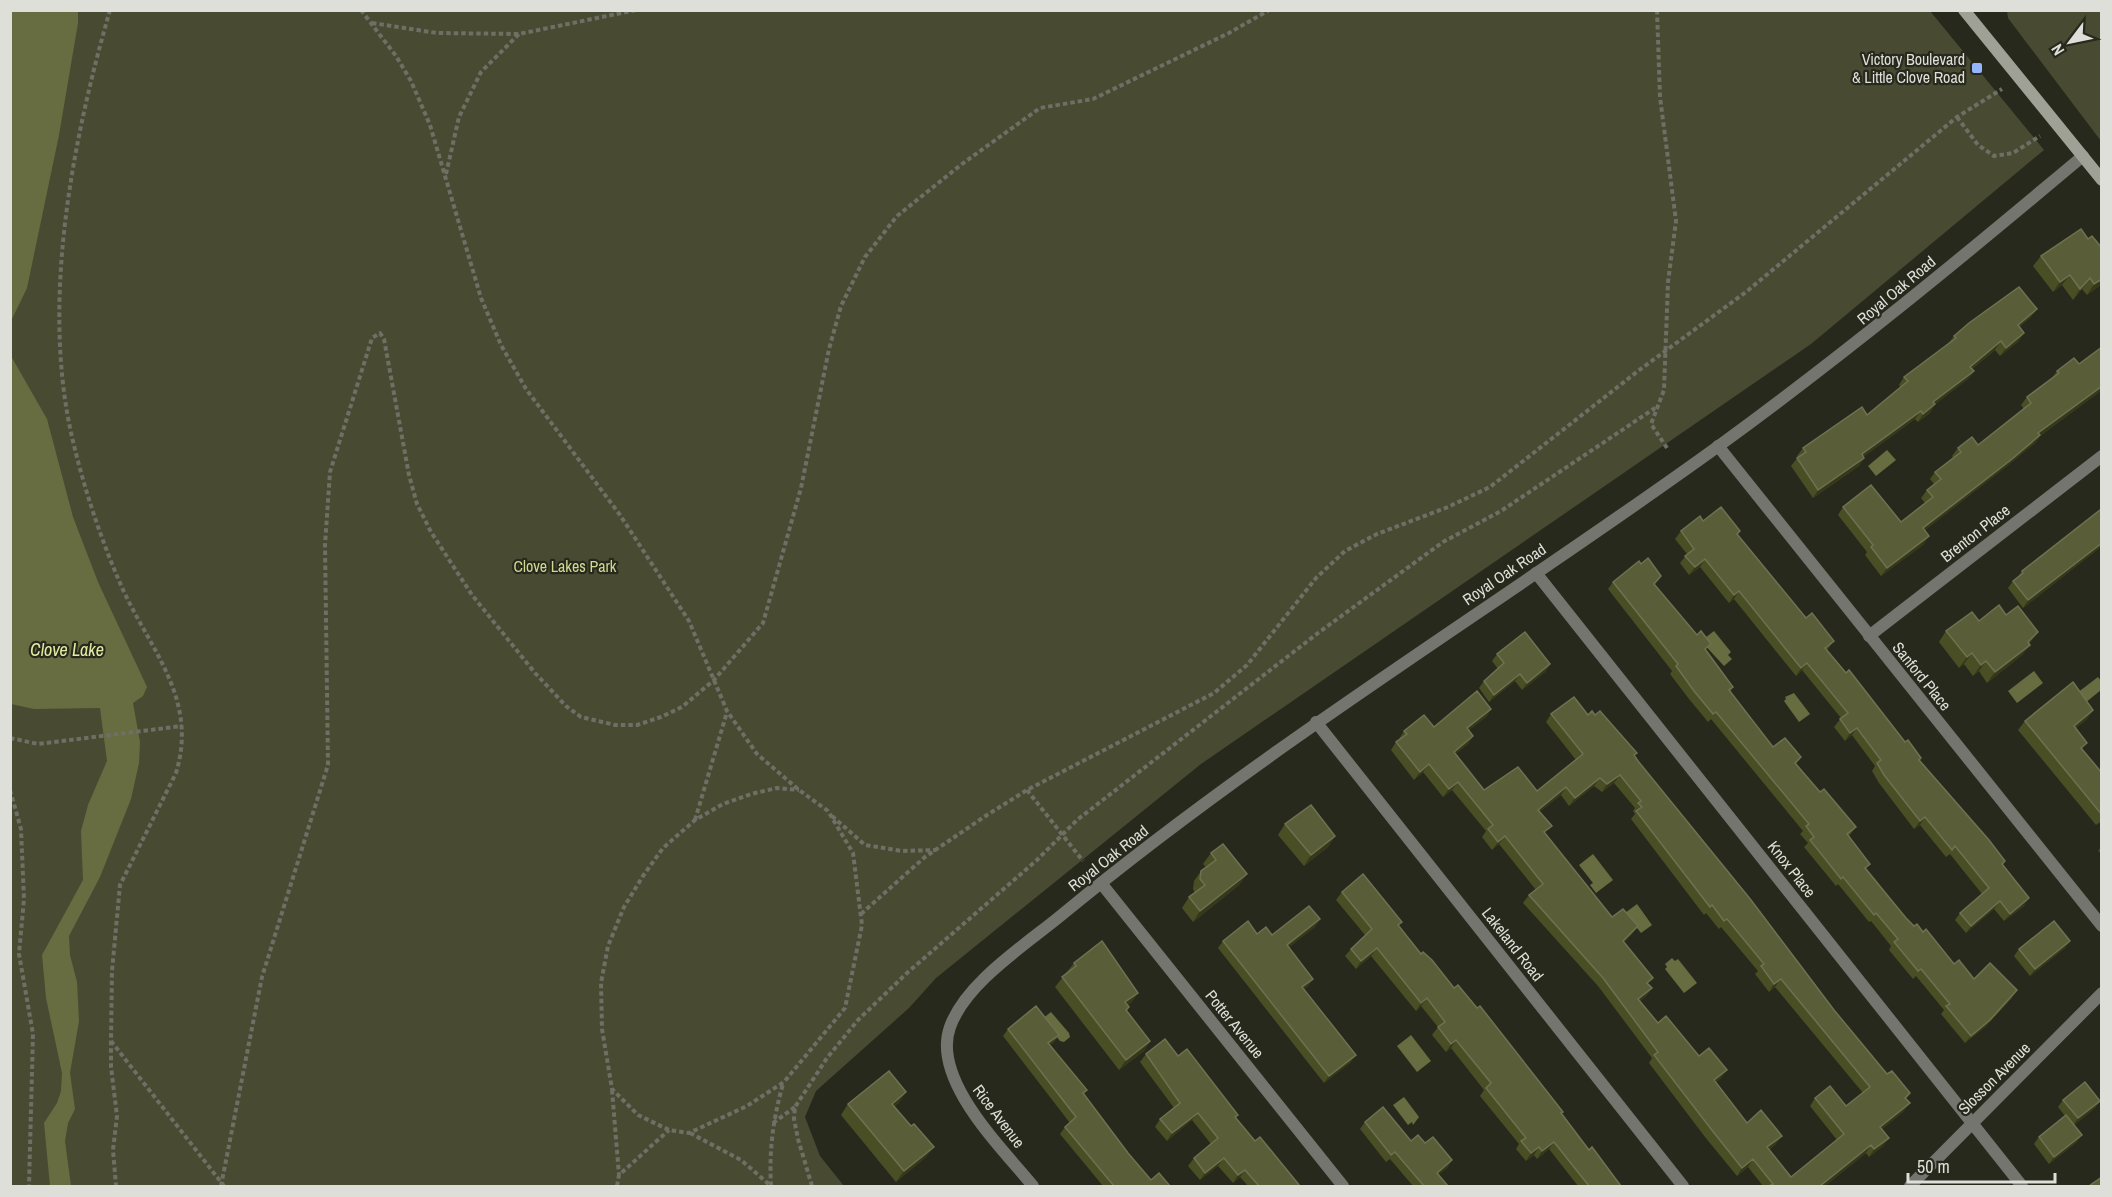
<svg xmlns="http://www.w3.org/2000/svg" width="2112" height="1197" viewBox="0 0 2112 1197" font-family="'Archivo Narrow',sans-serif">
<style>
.green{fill:#484b32}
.water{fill:#676d41}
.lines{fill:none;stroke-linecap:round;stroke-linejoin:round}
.path{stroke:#6e6f65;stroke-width:4;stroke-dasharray:4.5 3;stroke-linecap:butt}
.minor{stroke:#74756f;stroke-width:12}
.secondary{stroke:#9fa197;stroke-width:12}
.wall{fill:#4a4e25;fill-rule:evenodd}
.shaded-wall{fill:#363919}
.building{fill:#5a5e38;stroke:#6f7251;stroke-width:1.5;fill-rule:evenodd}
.poi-dot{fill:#95b6fd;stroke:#28291d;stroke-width:2}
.labels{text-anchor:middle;stroke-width:4.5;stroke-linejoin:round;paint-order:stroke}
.poi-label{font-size:16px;fill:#dedfd8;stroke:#28291d;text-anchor:end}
.street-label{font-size:16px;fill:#dedfd8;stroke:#28291d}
.park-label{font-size:16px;fill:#cfd990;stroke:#28291d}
.water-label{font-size:18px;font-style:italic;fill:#e2eca3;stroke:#28291d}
</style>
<rect width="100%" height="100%" fill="#28291d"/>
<g class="green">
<path d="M10,11h1920l114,139 -233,194 -610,420 -265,214 -27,30 -93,83 -11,26 15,39 24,30h-833z"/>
<path d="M2007,11h94v130l-93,-123z"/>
</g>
<g class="water">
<path d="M11,10l67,1v12l-19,112 -32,153 -16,33z"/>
<path d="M11,356l36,63 26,98 25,65 49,105 -4,9 -10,7 7,39 -1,21 -8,36 -31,78 -31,59 1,19 7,27 2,39 -9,52 5,36 -7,14 -3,18 6,45h-21l-6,-63 13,-20 4,-12 1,-18 -16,-75 -4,-43 41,-75 -2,-49 7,-26 19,-44 -7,-53 -66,1 -23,-5z"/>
<path d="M1887,450l9,10 -20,16 -8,-10z"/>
<path d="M1714,631l17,21 -3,3 4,4 -8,7 -23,-25z"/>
<path d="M2034,671l9,12 -26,20 -9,-12z"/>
<path d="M2098,677l3,4v9l-16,13 -8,-10z"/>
<path d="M1794,693l16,21 -11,8 -15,-21 2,-2 -1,-2z"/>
<path d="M1593,854l20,26 -17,13 -6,-8 3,-2 -14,-18z"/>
<path d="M1637,904l15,21 -11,8 -16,-20z"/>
<path d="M1672,958l3,3 3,-2 19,24 -13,10 -19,-24 2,-2 -2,-3z"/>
<path d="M1051,1012l18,21 1,4 -6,5 -4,-1 -18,-22z"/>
<path d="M1411,1035l20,26 -14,11 -20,-26z"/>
<path d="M1404,1097l15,20 -6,8 -1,-3 -4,3 -15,-20z"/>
</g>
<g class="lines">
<g class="path">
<path d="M110,10c-38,132 -69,292 -38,427 12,52 30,106 52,155 29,61 74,109 52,181l-56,112 -8,86 -1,70v26l6,49 -4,34 3,36"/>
<path d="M361,10l35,46 15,25 19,44 51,173 20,47 25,44 94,126 69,106 38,90 30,43 42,36 29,21 25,42 9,72 -17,83 -61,74 -37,24 -58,27 -20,-3 -31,-15 -26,-26 -10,-60 -1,-46 7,-37 16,-39 19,-31 20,-28 32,-28 28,-16 28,-10 26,-6 22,2"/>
<path d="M1657,10l3,87 16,124 -8,61 -4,108 -13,34 16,24"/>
<path d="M372,23l65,10 82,1 117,-24"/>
<path d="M1957,117l21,28 16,11 19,-3 27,-17"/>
<path d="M446,174l13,-57 22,-45 38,-38"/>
<path d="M10,738l28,6 144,-18"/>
<path d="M10,790l11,39 3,70 -5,55 14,80 -4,152"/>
<path d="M1027,790l56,71"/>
<path d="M832,816l33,29 37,6 34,-1"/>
<path d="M695,820l32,-108"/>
<path d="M861,914l64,-57 62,-42 40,-25 187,-97 33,-28 69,-87 29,-27 32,-17 71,-27 42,-20 148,-116 108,-79 211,-175 45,-28"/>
<path d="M111,1041l113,145"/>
<path d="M612,1090l7,85"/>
<path d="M773,1123l22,-16"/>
<path d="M690,1133l51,27 30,26"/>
<path d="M221,1186l41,-209 66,-212 -3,-220 5,-73 42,-134 8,-5 4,6 25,136 8,29 14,28 41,63 63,78 31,33 15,11 34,8h22l24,-8 21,-10 32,-27 49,-57 38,-135 28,-139 12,-43 24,-49 32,-41 65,-52 78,-56 53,-9 136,-66 40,-23"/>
<path d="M617,1186l2,-11 50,-45"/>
<path d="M771,1186c-2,-36 2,-67 12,-102"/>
<path d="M812,1186l-14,-47 -4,-20 1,-12 32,-49 31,-38 49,-47 130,-113 40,-40 241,-187 125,-91 58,-31 154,-103"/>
</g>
<g class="minor">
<path d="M1718,446l384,480"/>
<path d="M1536,573l486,613"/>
<path d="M1869,636l233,-180"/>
<path d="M1316,722l367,464"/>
<path d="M1101,883l242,303"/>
<path d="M1033,1186c-30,-37 -102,-106 -83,-159 16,-45 77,-83 114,-114 207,-171 438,-310 656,-468 125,-91 244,-189 363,-289"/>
<path d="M1910,1186l192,-193"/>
</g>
<path class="secondary" d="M1964,10l138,170"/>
</g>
<g class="wall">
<path d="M2088,239l14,9v36l-15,11 -5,-6 -9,11 -11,-15 -9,7 -20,-26 8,-10z"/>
<path d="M2031,317l-12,10v14l-19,15 -5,-6 -23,19 2,2 -6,8 -33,25 -5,9 -12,9 -3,-3 -52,38 1,1 -5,8 -46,32 -22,-32 7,-9 -1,-1 6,-8 64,-33 33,-28 -1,-2 5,-8 44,-33 6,-8z"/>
<path d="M2102,347v43l-62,46 -5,7 -28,23 -82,64 -1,14 -43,32 -16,-21 2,-3 -29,-37 5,-8 58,15 24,-19 -4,-5 6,-8 7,-6 -4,-5 5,-7 18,-14 -1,-2 6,-8 20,-3 46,-36 -3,-4 6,-8 25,-19 5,-7 22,-7z"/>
<path d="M2102,512v34l-79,62 -15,-20 5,-7 4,-3 5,-7z"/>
<path d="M1703,521l35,14 68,83 28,23 -7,9 178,211 -2,4 21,41 -20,15 -10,-12 -28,24 -11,-13 5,-7 22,-19 -32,-40 -4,3 -26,-32 -6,4 -35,-46 -7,-12 3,-5 -23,-31 -7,6 -11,-14 7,-9 -39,-48 -6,6 -62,-77 -5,4 -29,-36 -11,8 -9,-12 7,-9 -12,-15 6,-8z"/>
<path d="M1641,564l14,21 51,66 27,36 -3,5 43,55 28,10 -5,7 24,28 36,35 -7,9 18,33 39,49 8,8 9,6 31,32 20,15 38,19 -27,29 -20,16 -24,-29 3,-4 -28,-34 -3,3 -24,-29 2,-4 -20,-25 -2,1 -31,-38 -2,2 -32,-39 4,-4 -8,-9 3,-3 -92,-112 -3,3 -19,-23 -19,-25 2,-3 -64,-82 5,-7z"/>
<path d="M1946,631l83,13 1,1 -8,10 -35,28 -8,-12 -6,5 -9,-12 -5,4 -20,-26z"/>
<path d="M1497,654l53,10 -5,8 -23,18 -7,-9 -26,21 -10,-14 5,-7 14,-12 -6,-8z"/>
<path d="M1491,709l-5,8 -17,13 4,6 -5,8 -13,10 29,36 53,1 39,-31 -30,-38 5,-8 44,1 42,38 -3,3 4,5 196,249 53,64 23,19 -4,6 -2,12 -22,18 1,17 -14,11 -3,-4 -41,33h-62l-15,-19 -11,9 -32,-39 -56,-74 3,-5 -54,-72 -75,-83 6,-8 7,-5 -37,-46 -7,6 -10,-13 4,-6 -34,-41 -9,7 -20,-25 -9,8 -23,-30 5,-8 3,-2v-1l5,-8 30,-4zM1614,783l21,25 -2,3 2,3 -4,5 73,96 2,-2 13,16 2,-2 37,44 -3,3 14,18 6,-5 88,106 -17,13 -31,-8 -5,8 27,34 -46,37 -22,-27 7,-6 -29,-21 -31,-41 5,-4 -22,-22 -41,-33 -18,-22 6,-5 6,-8 -4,-4 -24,-42 8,-8 -20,-17 -66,-82 -7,-23 22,-17 8,11 25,-20 8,6z"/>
<path d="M2093,710l-6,9 -11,9 7,22 19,23v48l-6,4 -78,-95 7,-9z"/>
<path d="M1285,824l50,12 -7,11 -24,19 -26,-31z"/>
<path d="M2102,846v8l-4,-3z"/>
<path d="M1211,853l36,21 -8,11 -46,37 -11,-14 7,-11 6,-4 -2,-4 1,-8 7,-10 5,-4 -3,-3z"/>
<path d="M1342,892l57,34 22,28 33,34 109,124 -2,2 28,36 32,36h-43l-29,-37 -12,10 -3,-4 -8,6 -10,-12 3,-5 -39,-48 4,-6 -33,-42 -5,4 -14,-17 6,-8 -17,-21 -5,5 -45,-55 -15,13 -11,-13 6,-7 14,-14 -29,-35z"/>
<path d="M1315,927l-27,20 25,32 -5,7 -4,3 47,73 -27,21 -106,-135 5,-7 34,-7 15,1z"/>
<path d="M2070,941l-5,7 -35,28 -16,-20 5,-7z"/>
<path d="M1074,963l58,39 -4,3 1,2 -2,4 23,30 -6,10 -25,19 -64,-83z"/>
<path d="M1008,1029l51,6 -5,7 -4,3 37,45 -3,4 44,59 23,27 19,6h-67l-43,-52 5,-7 5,-4 -67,-87z"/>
<path d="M1146,1054l32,2 60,59 -2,3 19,23 45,45h-52l-8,-9 -7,6 -15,-17 -18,14 -12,-14 6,-8 17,-14 -19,-24 -25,21 -12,-14 5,-8 14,-11 -34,-46z"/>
<path d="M2063,1100l37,1 -5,7 -21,17 3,17 -28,22 -15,-20 5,-7 26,-21 -7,-9z"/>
<path d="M899,1103l-5,3 32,51 -30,25 -55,-67 7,-11z"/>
<path d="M1365,1122l46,19 14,2 27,17 -5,8 -9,7 10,11h-35l-23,-27 -4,3 -26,-33z"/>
</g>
<g class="shaded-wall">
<path d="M2070,275l-8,10 -9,7 7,-10z"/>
<path d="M2090,278l-8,11 -9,11 7,-11z"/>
<path d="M2102,279v5l-15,11 7,-11z"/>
<path d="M2037,309l-6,8 -19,16 6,-8z"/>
<path d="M2024,333l-5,8 -19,15 6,-8z"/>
<path d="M2001,341l-6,9 -31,25 6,-8z"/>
<path d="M1974,371l-6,8 -40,31 5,-8z"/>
<path d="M2102,386v4l-62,46 -5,7 -28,23 -89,70 5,-8 115,-95z"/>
<path d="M1935,404l-5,9 -12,9 5,-8z"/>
<path d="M1921,411l-6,8 -59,43 6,-8z"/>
<path d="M1864,458l-5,8 -46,32 5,-8z"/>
<path d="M1929,536l-5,8 -43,32 6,-8z"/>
<path d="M2102,543v3l-79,62 5,-8z"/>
<path d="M1705,559l-5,8 -11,8 6,-8z"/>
<path d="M1739,591l-5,8 -5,4 5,-8z"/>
<path d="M2038,632l-11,15 3,-2 -8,10 -35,28 8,-11z"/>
<path d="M1972,653l-8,11 -5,4 8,-11z"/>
<path d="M1986,661l-7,10 -6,5 8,-11z"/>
<path d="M1807,663l-5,7 -6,6 5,-8z"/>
<path d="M1550,664l-5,8 -23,18 5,-7z"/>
<path d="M1520,674l-5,7 -26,21 5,-7z"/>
<path d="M1491,709l-5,8 -25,19 6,-8z"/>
<path d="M2093,710l-6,9 -20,16 7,-9z"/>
<path d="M1857,728l-5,7 -7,6 5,-8z"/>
<path d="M1473,736l-5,8 -20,16 6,-8z"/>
<path d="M1429,764l-6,8 -9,8 6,-8z"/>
<path d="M1620,775l-6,8 -12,9 5,-8z"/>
<path d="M1600,778l-6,8 -25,20 6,-8z"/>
<path d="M1458,782l-6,8 -9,7 6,-8z"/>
<path d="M1566,787l-5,8 -29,23 6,-8z"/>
<path d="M1925,817l-5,8 -6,4 6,-8z"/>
<path d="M1335,836l-7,11 -24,19 7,-11z"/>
<path d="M1505,836l-6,8 -7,6 6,-8z"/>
<path d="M1247,874l-8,11 -46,37 7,-11z"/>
<path d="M2029,898l-5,8 -20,15 6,-7z"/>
<path d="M2000,901l-6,8 -28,24 5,-7z"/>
<path d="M1320,919l-5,8 -33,26 5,-8z"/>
<path d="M1638,926l-6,8 -15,15 6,-8z"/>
<path d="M2070,941l-5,7 -35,28 5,-7z"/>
<path d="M1377,948l-6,8 -15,13 5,-8z"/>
<path d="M1313,979l-5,7 -10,8 4,-7z"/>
<path d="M1781,979l-6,8 -6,5 5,-8z"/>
<path d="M1652,988l-6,8 -13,11 5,-8z"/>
<path d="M2017,990l-5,8 -27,29 -20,16 6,-7z"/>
<path d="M1138,993l-6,9 -13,10 6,-10z"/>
<path d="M1427,998l-6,8 -5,5 5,-8z"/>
<path d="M1059,1035l-5,7 -11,8 5,-7z"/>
<path d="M1456,1040l-5,8 -5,4 5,-8z"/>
<path d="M1150,1041l-6,10 -25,19 7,-10z"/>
<path d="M1356,1055l-5,7 -27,21 5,-7z"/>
<path d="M1727,1070l-6,8 -12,10 5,-8z"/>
<path d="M906,1092l-7,11 -14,12 7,-11z"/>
<path d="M2100,1101l-5,7 -22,18 5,-8z"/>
<path d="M1910,1103l-6,8 -29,24 5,-8z"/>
<path d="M1198,1113l-6,7 -25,21 5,-8z"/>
<path d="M2082,1135l-5,7 -28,22 5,-7z"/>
<path d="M1782,1136l-6,8 -14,11 5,-8z"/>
<path d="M1889,1138l-6,8 -14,11 5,-8z"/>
<path d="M1554,1142l-5,7 -12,10 5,-8z"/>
<path d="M1871,1145l-5,8 -41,33h-5z"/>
<path d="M934,1147l-8,10 -30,25 8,-11z"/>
<path d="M1539,1147l-5,8 -8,6 5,-8z"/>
<path d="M1224,1158l-6,8 -18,14 5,-7z"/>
<path d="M1753,1159l-5,8 -11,9 5,-8z"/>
<path d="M1452,1160l-5,8 -15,12 5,-7z"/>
<path d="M1245,1170l-5,7 -7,6 5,-8z"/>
</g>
<g class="building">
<path d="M2081,229l7,10 4,-3 10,12v31l-8,5 -4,-6 -10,11 -10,-14 -10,7 -19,-26z"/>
<path d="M2019,287l18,22 -19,16 6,8 -18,15 -5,-7 -31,26 4,4 -41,31 2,2 -12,10 -2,-3 -59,43 2,4 -46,32 -21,-32 9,-6 -3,-4 59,-41 5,8 41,-34 -4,-4 52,-39 -2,-2 15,-13z"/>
<path d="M2102,347v39l-64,47 2,2 -28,24 -89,69 6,8 -42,32 -16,-21 2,-2 -30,-38 28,-22 30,37 32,-25 -6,-7 14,-11 -6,-7 26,-20 -3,-4 14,-11 6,8 53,-42 -4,-6 32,-24 -2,-2 17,-13 5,6z"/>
<path d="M1721,507l19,24 -3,3 69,84 6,-5 22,28 -9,7 21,25 3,-3 56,72 3,-2 13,18 -2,2 70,80 16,21 -3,3 27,34 -19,16 -10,-13 -29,25 -11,-13 29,-25 -34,-42 -3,4 -27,-33 -5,4 -36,-46 -7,-12 4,-3 -24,-32 -7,5 -10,-14 8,-6 -41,-50 -6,5 -62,-77 -5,4 -29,-36 -10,8 -10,-11 9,-7 -13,-18 19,-15 3,5z"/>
<path d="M2100,510l2,2v31l-74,57 -15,-19 10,-8 -1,-2z"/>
<path d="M1648,558l13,18 -7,8 43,51 4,-4 10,13 -6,5 28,38 -4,3 44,57 12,-9 16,19 -6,6 25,29 4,-3 32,38 -9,7 23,30 -5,4 41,50 8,8 3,-2 6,8 3,-3 28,35 5,-4 15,19 16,-16 27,27 -27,30 -19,16 -25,-30 4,-2 -29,-35 -3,2 -24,-29 4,-3 -22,-26 -2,2 -31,-38 -2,2 -31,-39 4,-3 -8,-11 3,-2 -93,-112 -3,2 -19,-23 -18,-25 2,-2 -65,-82 26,-21 2,3z"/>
<path d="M1999,605l7,10 12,-9 20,26 -10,10 2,3 -35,27 -9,-11 -5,4 -9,-12 -5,4 -21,-26 26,-19 7,9z"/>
<path d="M1525,632l25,32 -23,19 -7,-9 -26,21 -10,-14 20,-18 -7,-9z"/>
<path d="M2073,682l20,28 -19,16 13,17 -6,5 21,25v42l-77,-94z"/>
<path d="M1477,691l14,18 -24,19 6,8 -19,16 30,38 34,-23 19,24 46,-37 -32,-40 23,-17 14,18 4,-4 3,4 5,-4 37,42 -3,2 4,6 113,139 83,110 53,64 5,-3 18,22 -5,5 5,5 -30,24 9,11 -15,11 -3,-4 -51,41h-51l4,-2 -20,-25 -11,9 -31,-39 -57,-74 4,-3 -55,-74 -74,-83 14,-11 -38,-48 -7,6 -10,-13 5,-4 -35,-43 -9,7 -20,-25 -9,8 -24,-30 11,-8 -3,-3 20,-16 10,12zM1620,775l21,26 -3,2 4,4 -6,4 74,96 2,-2 12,16 3,-2 37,45 -3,2 13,18 7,-5 89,108 -24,19 -16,-20 -15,12 29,36 -53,43 -24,-30 15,-11 -21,-26 -14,13 -33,-43 13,-10 -18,-22 -10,8 -33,-40 -8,7 -20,-24 14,-11 -5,-5 6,-5 -30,-37 15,-15 -15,-17 -11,8 -68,-85 8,-6 -14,-16 28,-23 9,11 25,-20 7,6z"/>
<path d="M1311,805l24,31 -24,19 -26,-31z"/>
<path d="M1223,844l24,30 -47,37 -11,-14 16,-12 -5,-6 1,-8 15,-11 -5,-7z"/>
<path d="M1363,874l39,48 -4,3 23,29 2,-2 9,8 22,28 4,-3 19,23 3,-2 83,106 -2,1 28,37 3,-3 29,39h-32l-35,-44 -12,9 -3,-4 -8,6 -10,-12 5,-3 -40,-50 5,-5 -35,-43 -5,4 -13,-17 7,-5 -18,-24 -6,5 -44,-55 -16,13 -10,-12 21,-20 -30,-37z"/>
<path d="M1309,906l11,13 -33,26 26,34 -11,8 54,68 -27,21 -106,-135 25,-20 9,13 9,-7 6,8z"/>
<path d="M2054,921l16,20 -35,28 -16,-20z"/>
<path d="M1102,941l36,52 -13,9 4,5 -3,3 24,31 -24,19 -64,-83 14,-11 -2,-3z"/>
<path d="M1036,1006l23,29 -11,8 39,47 -4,3 45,60 23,27 8,-7 11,13h-56l-49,-59 11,-10 -68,-88z"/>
<path d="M1165,1039l13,17 9,-7 51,66 -3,2 20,24 5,-4 40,49h-41l-14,-16 -7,5 -14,-17 -19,15 -11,-15 24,-20 -20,-25 -26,20 -12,-14 20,-16 -34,-49z"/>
<path d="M889,1071l17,21 -14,12 19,22 3,-2 20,23 -30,24 -56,-67z"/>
<path d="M2085,1082l15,19 -22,17 -15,-18z"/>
<path d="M1383,1107l28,34 7,-6 7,8 8,-6 19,23 -15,13 11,13h-24l-29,-34 -4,3 -26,-33z"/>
<path d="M2066,1115l16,20 -28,22 -15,-20z"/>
<path d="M2102,1177v9h-13z"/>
</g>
<rect class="poi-dot" x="1971" y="62" width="12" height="12" rx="3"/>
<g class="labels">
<g class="poi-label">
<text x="1965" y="65">Victory Boulevard<tspan x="1965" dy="18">&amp; Little Clove Road</tspan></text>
</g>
<g class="street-label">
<text transform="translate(1896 290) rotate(-40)" y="6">Royal Oak Road</text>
<text transform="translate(1975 533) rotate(-38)" y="6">Brenton Place</text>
<text transform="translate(1504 574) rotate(-34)" y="6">Royal Oak Road</text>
<text transform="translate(1922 676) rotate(51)" y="6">Sanford Place</text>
<text transform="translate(1108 858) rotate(-38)" y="6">Royal Oak Road</text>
<text transform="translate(1792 869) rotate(52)" y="6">Knox Place</text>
<text transform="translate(1513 944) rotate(52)" y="6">Lakeland Road</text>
<text transform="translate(1235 1024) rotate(51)" y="6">Potter Avenue</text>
<text transform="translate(1994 1078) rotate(-45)" y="6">Slosson Avenue</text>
<text transform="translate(999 1116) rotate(53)" y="6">Rice Avenue</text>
</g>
<g class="park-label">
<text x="565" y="572">Clove Lakes Park</text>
</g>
<g class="water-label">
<text x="67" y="656">Clove Lake</text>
</g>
</g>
<rect width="2112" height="1197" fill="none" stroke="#dedfd8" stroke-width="24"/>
<g transform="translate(2070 42) rotate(238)" stroke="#28291d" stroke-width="4.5" paint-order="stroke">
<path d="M0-4.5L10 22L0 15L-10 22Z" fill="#dedfd8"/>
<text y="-9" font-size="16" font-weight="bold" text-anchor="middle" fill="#dedfd8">N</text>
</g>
<path d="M1908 1173v9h147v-9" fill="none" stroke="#dedfd8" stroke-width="3"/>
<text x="1917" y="1173" font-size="18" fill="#dedfd8" stroke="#28291d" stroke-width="4.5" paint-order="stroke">50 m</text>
</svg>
